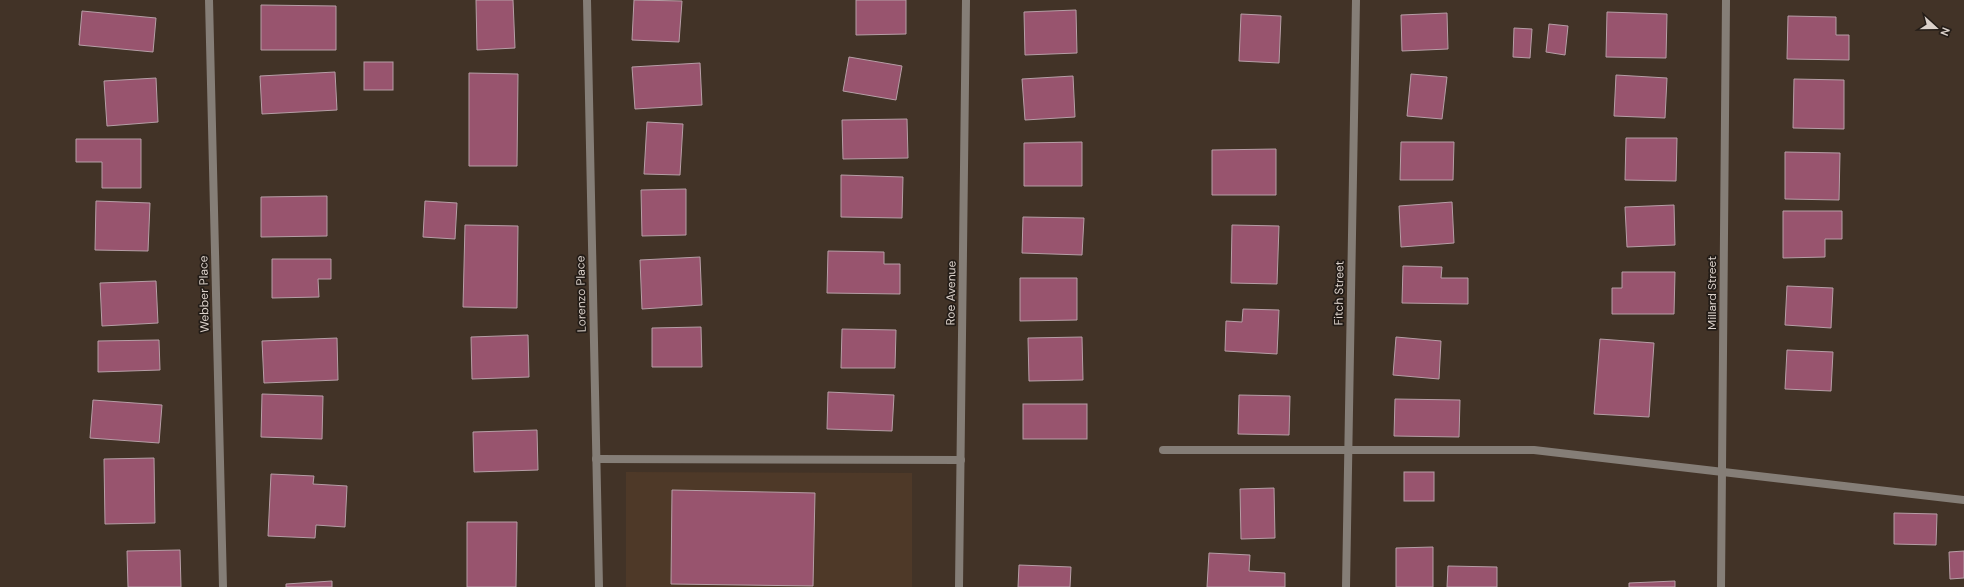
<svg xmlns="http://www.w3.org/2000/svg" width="1964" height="587" viewBox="0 0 1964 587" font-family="'DM Sans',sans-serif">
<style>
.built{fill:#4e3928}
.building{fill:#98546e;stroke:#b69ea6}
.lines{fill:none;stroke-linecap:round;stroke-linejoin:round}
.lane{stroke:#857e77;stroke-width:8}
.street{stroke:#857e77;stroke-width:8}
.labels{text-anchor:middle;stroke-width:3.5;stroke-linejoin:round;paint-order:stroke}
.street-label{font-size:12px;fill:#dbd1ca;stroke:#231c17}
</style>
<rect width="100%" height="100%" fill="#423327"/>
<path class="built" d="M626,472l286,1v114h-286z"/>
<g class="building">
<path d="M476,0h37l2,48 -38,2z"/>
<path d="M634,0l48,1 -3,41 -47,-2z"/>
<path d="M856,0h50v34l-50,1z"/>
<path d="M261,5l75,1v44h-75z"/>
<path d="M1076,10l1,43 -52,2 -1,-43z"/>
<path d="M82,11l74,7 -3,34 -74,-7z"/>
<path d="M1607,12l60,2 -1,44 -60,-1z"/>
<path d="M1447,13l1,36 -46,2 -1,-36z"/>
<path d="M1241,14l40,2 -2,47 -40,-2z"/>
<path d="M1788,16l48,1v18h13v25l-62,-1z"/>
<path d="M1549,24l19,2 -3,29 -19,-3z"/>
<path d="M1514,28l18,1 -2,29 -17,-1z"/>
<path d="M849,57l53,9 -6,34 -53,-9z"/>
<rect x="364" y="62" width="29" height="28"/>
<path d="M700,63l2,42 -67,4 -3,-42z"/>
<path d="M335,72l2,38 -75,4 -2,-38z"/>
<path d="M469,73l49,1 -1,92h-48z"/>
<path d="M1411,74l36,3 -5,42 -35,-3z"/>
<path d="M1616,75l51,3 -2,40 -51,-2z"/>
<path d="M1073,76l2,41 -50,3 -3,-41z"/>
<path d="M156,78l2,44 -51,4 -3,-45z"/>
<path d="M1794,79l50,1v49l-51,-1z"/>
<path d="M907,119l1,39 -65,1 -1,-39z"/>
<path d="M647,122l36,2 -3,51 -36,-1z"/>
<path d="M1626,138h51l-1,43 -51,-1z"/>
<path d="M76,139h65v49h-39v-26h-26z"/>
<path d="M1082,142v44h-58v-43z"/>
<path d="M1401,142h53l-1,38h-53z"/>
<path d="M1276,149v46h-64v-45z"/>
<path d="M1785,152l55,1 -1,47 -54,-1z"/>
<path d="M841,175l62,2 -1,41 -61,-1z"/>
<path d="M686,189v46l-44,1 -1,-46z"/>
<path d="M327,196v40l-66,1v-40z"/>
<path d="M96,201l54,2 -2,48 -53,-1z"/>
<path d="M425,201l32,2 -2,36 -32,-2z"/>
<path d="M1452,202l2,41 -53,4 -2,-41z"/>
<path d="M1674,205l1,40 -48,2 -2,-40z"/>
<path d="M1783,211h59v28h-17v18l-42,1z"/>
<path d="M1023,217l61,1 -2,37 -60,-2z"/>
<path d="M465,225l53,1 -1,82 -54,-1z"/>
<path d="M1232,225l47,1 -2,58 -46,-1z"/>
<path d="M828,251l56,1v12h16v30l-73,-1z"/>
<path d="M700,257l2,48 -60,4 -2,-49z"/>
<path d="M272,259h59v20h-13l1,18 -47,1z"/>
<path d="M1403,266l39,1 -1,11h27v26l-66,-1z"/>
<path d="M1622,272h53l-1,42h-62v-26h10z"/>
<path d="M1020,278h57v42l-57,1z"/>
<path d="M156,281l2,42 -56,3 -2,-43z"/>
<path d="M1787,286l46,2 -2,40 -46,-3z"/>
<path d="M1243,309l36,1 -2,44 -52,-3 1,-30 16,1z"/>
<path d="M701,327l1,40h-50v-39z"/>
<path d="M842,329l54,1 -1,38h-54z"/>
<path d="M528,335l1,42 -57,2 -1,-42z"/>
<path d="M1082,337l1,43 -54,1 -1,-43z"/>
<path d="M1396,337l45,4 -2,38 -46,-4z"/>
<path d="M337,338l1,42 -74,3 -2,-42z"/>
<path d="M1600,339l54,4 -5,74 -55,-3z"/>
<path d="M159,340l1,30 -62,2v-31z"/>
<path d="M1787,350l46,2 -2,39 -46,-2z"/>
<path d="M828,392l66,3 -2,36 -65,-2z"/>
<path d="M262,394l61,2 -1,43 -61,-2z"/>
<path d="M1239,395l51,1 -1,39 -51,-1z"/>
<path d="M1395,399l65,1 -1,37 -65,-1z"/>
<path d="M93,400l69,5 -3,38 -69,-5z"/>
<rect x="1023" y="404" width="64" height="35"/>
<path d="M537,430l1,40 -64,2 -1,-40z"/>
<path d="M154,458l1,65 -50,1 -1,-65z"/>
<rect x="1404" y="472" width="30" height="29"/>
<path d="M271,474l43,2 -1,8 34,2 -2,41 -29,-2 -1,13 -47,-2z"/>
<path d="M1274,488l1,50 -34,1 -1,-50z"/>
<path d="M672,490l143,3 -2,93 -142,-2z"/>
<path d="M1894,513l43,1 -1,31 -42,-1z"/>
<path d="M467,522h50l-1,65h-49z"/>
<path d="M1433,547v40h-37v-39z"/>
<path d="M180,550l1,37h-53l-1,-36z"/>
<path d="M1964,551v27l-14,1 -1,-27z"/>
<path d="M1209,553l41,2 -1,16 36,2v14h-78z"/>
<path d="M1019,565l52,2 -1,20h-52z"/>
<path d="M1448,566l49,1v20h-50z"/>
<path d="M332,581v6h-46v-3z"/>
<path d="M1675,581v6h-46v-4z"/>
</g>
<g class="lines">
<g class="lane">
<path d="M1163,450h371l430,50"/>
<path d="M596,459l365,1"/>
</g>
<g class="street">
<path d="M209,0l14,587"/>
<path d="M587,0l12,587"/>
<path d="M959,587l7,-587"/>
<path d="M1346,587l10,-587"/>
<path d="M1721,587l5,-587"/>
</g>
</g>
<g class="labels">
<g class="street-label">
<text transform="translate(951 293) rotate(-89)" y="4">Roe Avenue</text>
<text transform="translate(1339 293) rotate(-89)" y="4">Fitch Street</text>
<text transform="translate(1712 293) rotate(-90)" y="4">Millard Street</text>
<text transform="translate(204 294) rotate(-91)" y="4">Webber Place</text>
<text transform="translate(581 294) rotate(-91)" y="4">Lorenzo Place</text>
</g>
</g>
<g transform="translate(1936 28) rotate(111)" stroke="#231c17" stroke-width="3" paint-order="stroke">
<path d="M0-3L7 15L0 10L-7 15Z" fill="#dbd1ca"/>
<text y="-6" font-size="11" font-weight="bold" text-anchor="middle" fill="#dbd1ca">N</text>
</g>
</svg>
